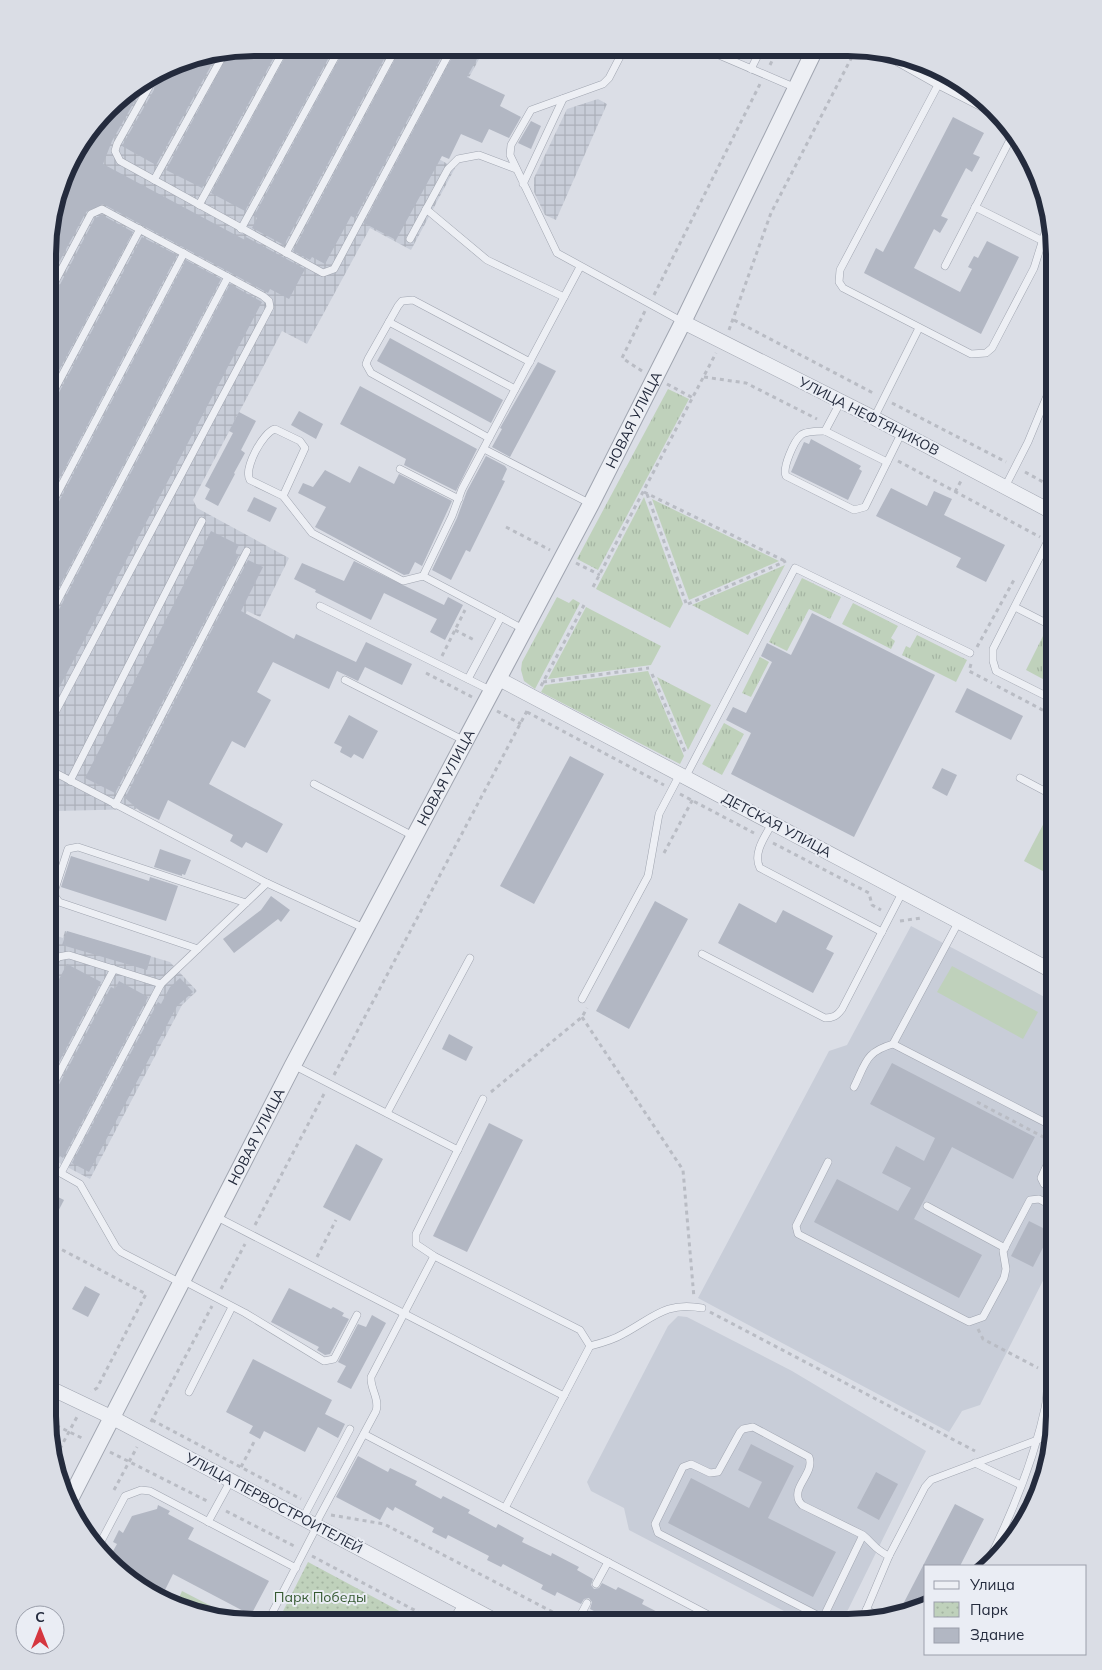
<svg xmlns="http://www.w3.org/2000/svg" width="1102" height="1670" viewBox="0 0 1102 1670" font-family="Mulish,sans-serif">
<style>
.built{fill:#c8cdd8}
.industrial{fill:url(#industrial-grid)}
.grass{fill:url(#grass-tufts)}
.park{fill:url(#park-dots)}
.pitch{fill:#bfd1bb}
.building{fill:#b2b7c3}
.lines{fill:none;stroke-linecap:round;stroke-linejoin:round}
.service-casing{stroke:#a0a5b0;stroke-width:8}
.minor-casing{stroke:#a0a5b0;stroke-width:15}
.tertiary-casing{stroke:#a0a5b0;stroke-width:18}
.path{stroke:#b9bcc4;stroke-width:3;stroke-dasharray:4 4;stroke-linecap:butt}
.service{stroke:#edeff4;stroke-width:7}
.minor{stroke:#edeff4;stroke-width:14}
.tertiary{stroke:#edeff4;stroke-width:16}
.labels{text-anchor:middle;stroke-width:4;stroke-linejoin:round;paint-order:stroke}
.street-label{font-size:14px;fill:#242b3d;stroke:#eaedf4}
.park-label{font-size:14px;fill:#355931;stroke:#eaedf4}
.rim{fill:none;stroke:#242b3d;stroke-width:6}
</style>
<defs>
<pattern id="industrial-grid" width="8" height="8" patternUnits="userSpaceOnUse" patternTransform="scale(1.25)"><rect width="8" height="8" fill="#c8cdd8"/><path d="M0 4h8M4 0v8" fill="none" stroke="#acb0ba"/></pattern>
<pattern id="grass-tufts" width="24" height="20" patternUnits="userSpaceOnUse" patternTransform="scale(1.25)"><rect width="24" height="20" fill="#bfd1bb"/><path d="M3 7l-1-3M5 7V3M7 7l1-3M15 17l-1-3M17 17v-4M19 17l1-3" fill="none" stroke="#a4b4a2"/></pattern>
<pattern id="park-dots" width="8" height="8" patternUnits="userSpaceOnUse" patternTransform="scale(1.25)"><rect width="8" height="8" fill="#bfd1bb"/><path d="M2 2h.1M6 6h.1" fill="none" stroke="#a4b4a2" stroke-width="1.8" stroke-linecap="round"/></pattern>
</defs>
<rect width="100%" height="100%" fill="#dbdee6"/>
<g class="built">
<path d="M911,926l143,76v257l-74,146 -18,6 -13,21 -251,-134 131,-247 18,-6z"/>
<path d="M678,1316l9,1 105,54 134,80 -84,171h-37l-176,-92 -5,-22 -33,-17 -4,-9 81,-156z"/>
</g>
<g class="industrial">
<path d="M254,48h231l-57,105 27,15 -44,82 -41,-22 -63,116 -25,-13 -89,169 4,8 92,50 -29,59 -13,-6 -94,186 -12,12 -85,2 -8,-4 1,-580 26,-76 43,-52 69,-40z"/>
<path d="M598,99l9,5 -51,116 -11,-5 -11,-23v-14l33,-69z"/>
<path d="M65,931l105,31 27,29 -15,14 -92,174 -42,-22v-224l15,5z"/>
</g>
<g class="grass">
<path d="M668,389l21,10 -91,171 -21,-11z"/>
<path d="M644,497l39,107 -13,24 -74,-39z"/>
<path d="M652,499l127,62 -90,39z"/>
<path d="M785,565l-37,70 -56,-30z"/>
<path d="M802,578l39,19 -11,22 -21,-10 -22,42 -18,-9z"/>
<path d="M557,597l12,6 4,-4 7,4 -45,86 -11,-8 -3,-11 1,-8z"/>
<path d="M853,603l45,23 -7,12 4,3 -4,8 -49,-25z"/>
<path d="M586,607l75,39 -10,19 -103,14z"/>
<path d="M1045,632l9,5v48l-28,-15z"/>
<path d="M917,635l50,25 -11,22 -54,-27 4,-9 4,2z"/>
<path d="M760,657l9,5 -18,35 -9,-4z"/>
<path d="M648,671l36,85 -4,8 -139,-72 4,-7z"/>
<path d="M657,677l54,28 -23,45z"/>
<path d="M724,723l20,11 -22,41 -20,-11z"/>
</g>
<path class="park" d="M308,1562l110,59h-140z"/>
<g class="pitch">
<path d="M1046,819l8,5v53l-30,-16z"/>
<path d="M952,966l86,46 -15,27 -86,-47z"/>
<path d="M182,1591l58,30h-13l-52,-14z"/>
</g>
<g class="building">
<path d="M254,48h25l-77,140 -36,-18 64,-119z"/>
<path d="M290,48h44l-89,163 -34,-18z"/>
<path d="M345,48h45l-106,197 -32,-17 5,-10 -3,-2z"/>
<path d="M401,48h45l-91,170 -4,-2 -26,48 -13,-7 -2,3 -17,-9z"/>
<path d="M457,48h26l-16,29 38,18 -5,11 21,11 -12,21 -20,-9 -7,14 -21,-9 -12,25 -7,-3 -46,84 -32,-17z"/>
<path d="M218,53l-62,112 -34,-19 37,-65 -1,-6 29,-16z"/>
<path d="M145,83l-33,58 -9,23 142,76 1,-3 59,32 -16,30 -19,-10 -2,4 -165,-89 -17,8 -37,69v-54l21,-60 12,-22 6,3 30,-49z"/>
<path d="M953,117l31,16 -11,21 7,3 -8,15 -6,-4 -25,48 7,3 -8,14 -6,-4 -20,39 46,24 12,-23 -4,-2 6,-11 4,2 9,-17 32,16 -38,77 -117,-61 12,-25 7,4z"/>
<path d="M531,121l10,5 -10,23 -13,-6z"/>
<path d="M102,215l31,17 -84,157v-91l5,-2 41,-78z"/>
<path d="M142,237l35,18 -128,243v-93l5,-3z"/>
<path d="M186,260l35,19 -172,327v-92l5,-3z"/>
<path d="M230,284l32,18 -213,405v-85l5,-3z"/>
<path d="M390,338l113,62 -12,23 -114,-62z"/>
<path d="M538,362l18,9 -46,86 -18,-10 10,-18 -2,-1z"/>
<path d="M360,386l117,63 -21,42 -52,-26 2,-6 -66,-35z"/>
<path d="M299,411l24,13 -7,15 -25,-14z"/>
<path d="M239,412l17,9 -15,29 4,3 -11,20 1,1 -17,32 -13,-7 5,-10 -5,-3 28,-53 -4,-2z"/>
<path d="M811,439l50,27 -2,3 3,2 -14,29 -57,-28 13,-30 5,2z"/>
<path d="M486,456l19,10 2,3 -5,11 3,1 -35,71 -4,-2 -15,30 -19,-10 25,-52 10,-27z"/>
<path d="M359,466l35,18 5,-10 53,27 -30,65 -7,-4 -6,12 -5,1 -89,-48 11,-20 -28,-14 5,-10 10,4 12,-17 25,13z"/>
<path d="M891,488l36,18 7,-15 18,8 -8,16 61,30 -19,37 -30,-15 5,-9 -85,-42z"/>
<path d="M254,497l23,11 -7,14 -23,-11z"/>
<path d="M211,531l28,14 -4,8 4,2 -124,238 -30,-15z"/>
<path d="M248,560l15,7 -22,44 53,28 2,-5 60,28 10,-20 46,22 -10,21 -37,-18 -7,14 -21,-10 -8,18 -56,-27 -16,30 14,8 -26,48 -13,-7 -23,43 74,40 -16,29 -21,-11 -4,6 -12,-7 3,-6 -65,-35 -9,20 -19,-9 -15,-13z"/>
<path d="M354,561l90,44 4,-8 15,8 -18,35 -15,-8 7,-13 -53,-26 -13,27 -56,-28 1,-2 -22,-11 8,-16 42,18z"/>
<path d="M812,613l123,62 -81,162 -123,-63 20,-41 -25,-13 7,-13 13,6 26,-51 -11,-6 6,-13 24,12z"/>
<path d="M967,688l56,28 -12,24 -56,-28z"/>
<path d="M349,715l29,16 -15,28 -9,-5 -3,4 -11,-6 2,-5 -8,-4z"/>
<path d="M570,756l34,18 -70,130 -34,-18z"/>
<path d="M942,768l15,7 -10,21 -15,-8z"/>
<path d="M160,849l31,11 -6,15 -3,-1v2l-28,-9z"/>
<path d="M71,856l78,25 1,-4 28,9 -12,35 -105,-34z"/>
<path d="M271,896l19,14 -9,12 -3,-3 -44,34 -11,-14 38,-29z"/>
<path d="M655,901l33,18 -59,110 -33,-18z"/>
<path d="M739,903l37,20 7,-13 50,26 -7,13 8,4 -21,40 -95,-50z"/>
<path d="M67,931l84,25 -4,14 -85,-25z"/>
<path d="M67,964l34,18 -53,101v-83z"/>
<path d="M180,978l13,14 -16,14 -88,166 -17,-9 86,-161 3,2 9,-17z"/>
<path d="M119,981l29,16 -85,161 -3,-2 -1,2 -11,-6v-53l5,-3 58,-109 4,2z"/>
<path d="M449,1034l24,13 -7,14 -24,-12z"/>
<path d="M892,1063l143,74 -22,42 -61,-32 -38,72 68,36 -23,43 -145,-76 23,-43 61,32 13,-23 -29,-15 14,-27 28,15 11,-23 -65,-34z"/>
<path d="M489,1123l34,17 -56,112 -34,-16z"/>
<path d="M356,1144l27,15 -33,62 -27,-14z"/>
<path d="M48,1192l16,8 -16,31z"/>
<path d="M1029,1221l22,11 -18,35 -22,-11z"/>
<path d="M85,1286l15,8 -12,23 -16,-8z"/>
<path d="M289,1288l42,21 2,-2 11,6 -2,3 7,3 -19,35 -5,1 -8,-5 2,-3 -48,-25z"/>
<path d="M372,1315l14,8 -35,66 -14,-7 9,-16 -8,-4 20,-38 8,3z"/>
<path d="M253,1359l79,41 -7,14 20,10 -7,14 -20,-11 -13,25 -41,-21 -4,8 -11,-6 4,-7 -27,-14z"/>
<path d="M751,1444l43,22 -26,52 68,34 -23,45 -145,-74 23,-45 58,30 13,-26 -24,-12z"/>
<path d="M358,1456l30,16 2,-4 27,13 -2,4 26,14 2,-3 27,14 -2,3 28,15 2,-4 26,14 -2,4 29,14 1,-3 27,14 -2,3 16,9 -2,6 3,4 5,-1 3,-5 14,7 2,-3 26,13 -2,4 35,18h-62l-25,-13 2,-7 -3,-4 -5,1 -3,5 -24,-12 -2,4 -14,-7 2,-4 -40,-21 -2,3 -14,-7 2,-4 -41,-21 -2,4 -14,-7 2,-4 -39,-21 -2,4 -6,-4 -7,13 -44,-23z"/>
<path d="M876,1472l22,12 -19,36 -22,-12z"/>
<path d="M955,1504l29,15 -24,47h-34v41l-27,5z"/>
<path d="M158,1505l12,6 -2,3 26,14 -6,11 81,42 -18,34 -78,-41 -12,24 -32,-18 -21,-20 9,-16 -4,-2 6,-12 4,3 9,-17 25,-7z"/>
</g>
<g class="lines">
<g class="service-casing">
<g id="service">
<path d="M624,49l-15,29 -6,6 -72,26 -20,35 -1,10 47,98 126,69"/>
<path d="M705,49l91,39"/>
<path d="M876,50l62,35 61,31"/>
<path d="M751,69l10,-20"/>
<path d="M951,77l-13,8 -98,185 -1,12 4,6 128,66 15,-1 6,-5 42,-80 14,-45"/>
<path d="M154,78l-37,66 -2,7 5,10 203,112 11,-4 118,-221"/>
<path d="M154,180l71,-128"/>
<path d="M523,184l40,-85"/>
<path d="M199,205l86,-157"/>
<path d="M975,207l68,34"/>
<path d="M426,209l61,51 77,37"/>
<path d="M241,229l99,-181"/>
<path d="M410,239l38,-70 10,-10 21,-4 37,14"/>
<path d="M286,253l110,-205"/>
<path d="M945,266l69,-134"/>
<path d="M389,322l126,67"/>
<path d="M49,400l91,-171"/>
<path d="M841,401l-16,30c-7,0 -19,0 -24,4 -7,6 -19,33 -15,41l68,34 11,-3 37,-75"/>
<path d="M874,418l45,-90"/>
<path d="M825,431l62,31"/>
<path d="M489,438l-118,-65 -5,-9 2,-5 30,-53 4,-5 11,-1 117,62"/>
<path d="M484,449l107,55"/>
<path d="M400,469l59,30"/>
<path d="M1005,487l23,-45 26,-63"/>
<path d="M283,496l22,-48 -5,-7 -25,-12c-12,3 -32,40 -25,51l33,16 29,37 91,48 20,-5 102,54"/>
<path d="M49,509l135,-256"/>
<path d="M423,576l29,-60 10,-27 118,-222"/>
<path d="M320,606l172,85"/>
<path d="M1015,607l39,20"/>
<path d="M49,617l179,-340"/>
<path d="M468,679l33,-62"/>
<path d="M345,680l120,61"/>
<path d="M1054,700l-58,-29 -3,-10v-12l61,-120"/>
<path d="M49,724l221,-417 -1,-6 -6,-5 -161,-87 -11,5 -42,79"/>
<path d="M48,769l219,114"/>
<path d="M686,776l109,-208 175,85"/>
<path d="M1020,778l34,18"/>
<path d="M70,781l132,-260"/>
<path d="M314,784l101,53"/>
<path d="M115,805l132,-254"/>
<path d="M773,822c-7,13 -21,31 -13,46l122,64"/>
<path d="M198,949l-139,-47 -5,-7 1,-6 13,-40 10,-2 168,56"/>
<path d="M702,954l123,64c8,0 12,-2 17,-9l61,-118"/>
<path d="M48,973l10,-16 11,-2 92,29"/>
<path d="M582,999l66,-123 11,-62 21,-40"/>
<path d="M893,1044l66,-123"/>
<path d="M293,1065l165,85"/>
<path d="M854,1087c12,-24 11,-35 39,-43l161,83"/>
<path d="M48,1094l66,-125"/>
<path d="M483,1099l-67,135v10l18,12 146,74 10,16"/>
<path d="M387,1113l83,-155"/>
<path d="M828,1162l-32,64 2,8 171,88 14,-5 21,-39 2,-9 -3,-18 27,-51 9,-1 15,8"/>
<path d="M48,1166l32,18 36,63 5,5 60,31"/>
<path d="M61,1173l100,-189 106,-101 99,46"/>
<path d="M1054,1190l-10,-6 -3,-6 13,-28"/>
<path d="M927,1206l78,42"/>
<path d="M215,1216l349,180"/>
<path d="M182,1280l63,33 79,48 10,-2 23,-44"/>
<path d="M189,1392l43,-85"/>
<path d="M364,1434l358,188"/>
<path d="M975,1463l46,22"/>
<path d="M505,1508l85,-162c12,-3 23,-6 33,-12 30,-16 43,-33 79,-26"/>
<path d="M303,1518l47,-89"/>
<path d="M208,1522l23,-42"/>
<path d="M315,1525l61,-114c4,-12 -6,-22 -5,-34l63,-121"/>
<path d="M863,1535l-40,83 -165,-85 -3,-9 28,-57 8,-3 19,9 8,-1 22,-40 3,-3 10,-2 56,30c6,16 -17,29 -10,44l3,4 61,30c11,9 11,14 26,21"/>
<path d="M97,1549l28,-53 16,-6 9,1 146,77"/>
<path d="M986,1566c25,-50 47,-103 59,-158 5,-22 -1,-45 9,-64"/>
<path d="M596,1584l12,-22"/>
<path d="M866,1610l13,6"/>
<path d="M862,1620l27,-64 36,-69 6,-7 122,-46"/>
<path d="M268,1621l49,-95"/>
<path d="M452,1621l11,-18"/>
<path d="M577,1622l10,-19"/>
</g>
</g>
<g class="minor-casing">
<g id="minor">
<path d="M683,322l191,96 180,95"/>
<path d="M499,679l555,293"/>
<path d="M48,1387l63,30 387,205"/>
</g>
</g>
<g class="tertiary-casing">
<g id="tertiary">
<path id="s1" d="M68,1503l225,-438 298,-561 92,-182 132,-273"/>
</g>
</g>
<g class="path">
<path d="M770,65l8,-16"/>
<path d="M654,295l106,-211"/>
<path d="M734,320l141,74"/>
<path d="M729,330l42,-117 85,-164"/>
<path d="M642,371l-20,-13 23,-47"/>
<path d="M704,377l42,6 71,36"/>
<path d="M667,384l26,14"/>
<path d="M892,403l114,59"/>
<path d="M898,461l142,76"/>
<path d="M1025,472l29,16"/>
<path d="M644,492l143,70"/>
<path d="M955,492l7,-13"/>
<path d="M647,494l39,109"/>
<path d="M506,527l44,23"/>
<path d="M576,563l24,12"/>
<path d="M593,587l123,-234"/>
<path d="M688,604l98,-43"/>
<path d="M455,630l21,11"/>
<path d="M977,647l38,-69"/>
<path d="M442,656l23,-46"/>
<path d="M971,664l-2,7 23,12"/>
<path d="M426,673l46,24"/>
<path d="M652,674l34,80"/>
<path d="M543,682l106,-14"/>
<path d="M541,686l43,-81"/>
<path d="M997,686l57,30"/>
<path d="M497,711l24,13"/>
<path d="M527,712l137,73"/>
<path d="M680,794l74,39"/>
<path d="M773,843l96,50 3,12 9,5"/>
<path d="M664,853l29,-54"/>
<path d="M900,921l21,-3"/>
<path d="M582,1017l101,153 11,128"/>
<path d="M334,1075l194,-366"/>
<path d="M491,1092l91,-75 5,-9"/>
<path d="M977,1102l72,38"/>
<path d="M255,1225l69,-131"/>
<path d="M55,1246l91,48 -49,94 -6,4"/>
<path d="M317,1257l19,-37"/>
<path d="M221,1289l24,-45"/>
<path d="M710,1312l265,139"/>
<path d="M978,1329l5,10 55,29"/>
<path d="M152,1420l149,79"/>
<path d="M49,1422l35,17"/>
<path d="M151,1422l61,-116"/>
<path d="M110,1452l97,49"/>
<path d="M56,1456l22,-41"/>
<path d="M241,1467l14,-27"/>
<path d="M114,1490l23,-43"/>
<path d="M226,1511l70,36"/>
<path d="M331,1515l53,9 184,96"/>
<path d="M312,1556l123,65"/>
</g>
<use href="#service" class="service"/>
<use href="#minor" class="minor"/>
<use href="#tertiary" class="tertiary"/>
</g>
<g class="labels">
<g class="street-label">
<text transform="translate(869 416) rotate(27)" y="5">УЛИЦА НЕФТЯНИКОВ</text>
<text dy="5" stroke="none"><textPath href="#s1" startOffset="1222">НОВАЯ УЛИЦА</textPath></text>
<text dy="5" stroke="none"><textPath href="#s1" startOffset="818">НОВАЯ УЛИЦА</textPath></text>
<text transform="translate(777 825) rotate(28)" y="5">ДЕТСКАЯ УЛИЦА</text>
<text dy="5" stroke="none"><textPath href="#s1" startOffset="412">НОВАЯ УЛИЦА</textPath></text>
<text transform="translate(274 1503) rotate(28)" y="5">УЛИЦА ПЕРВОСТРОИТЕЛЕЙ</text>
</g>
<g class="park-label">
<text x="320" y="1602">Парк Победы</text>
</g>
</g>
<path d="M0 0H1102V1670H0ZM254 56H848A198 198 0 0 1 1046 254V1416A198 198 0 0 1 848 1614H254A198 198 0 0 1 56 1416V254A198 198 0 0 1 254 56Z" fill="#dadde5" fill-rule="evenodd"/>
<path class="rim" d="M254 56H848A198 198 0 0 1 1046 254V1416A198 198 0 0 1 848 1614H254A198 198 0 0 1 56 1416V254A198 198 0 0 1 254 56Z"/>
<rect x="924" y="1565" width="162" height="90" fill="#eaedf4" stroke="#9b9fab"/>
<rect x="934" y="1581" width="25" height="8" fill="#edeff4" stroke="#9b9fab"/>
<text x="970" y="1590" font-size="15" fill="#242b3d">Улица</text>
<rect x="934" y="1602" width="25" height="15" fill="url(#park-dots)" stroke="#9b9fab"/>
<text x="970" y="1615" font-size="15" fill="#242b3d">Парк</text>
<rect x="934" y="1628" width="25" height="15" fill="#b2b7c3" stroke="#9b9fab"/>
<text x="970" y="1640" font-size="15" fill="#242b3d">Здание</text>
<g transform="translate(40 1630)"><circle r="24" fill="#eaedf4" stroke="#9b9fab"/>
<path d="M0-4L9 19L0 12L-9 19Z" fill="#d5363f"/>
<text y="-8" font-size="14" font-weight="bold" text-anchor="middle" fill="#242b3d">С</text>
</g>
</svg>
